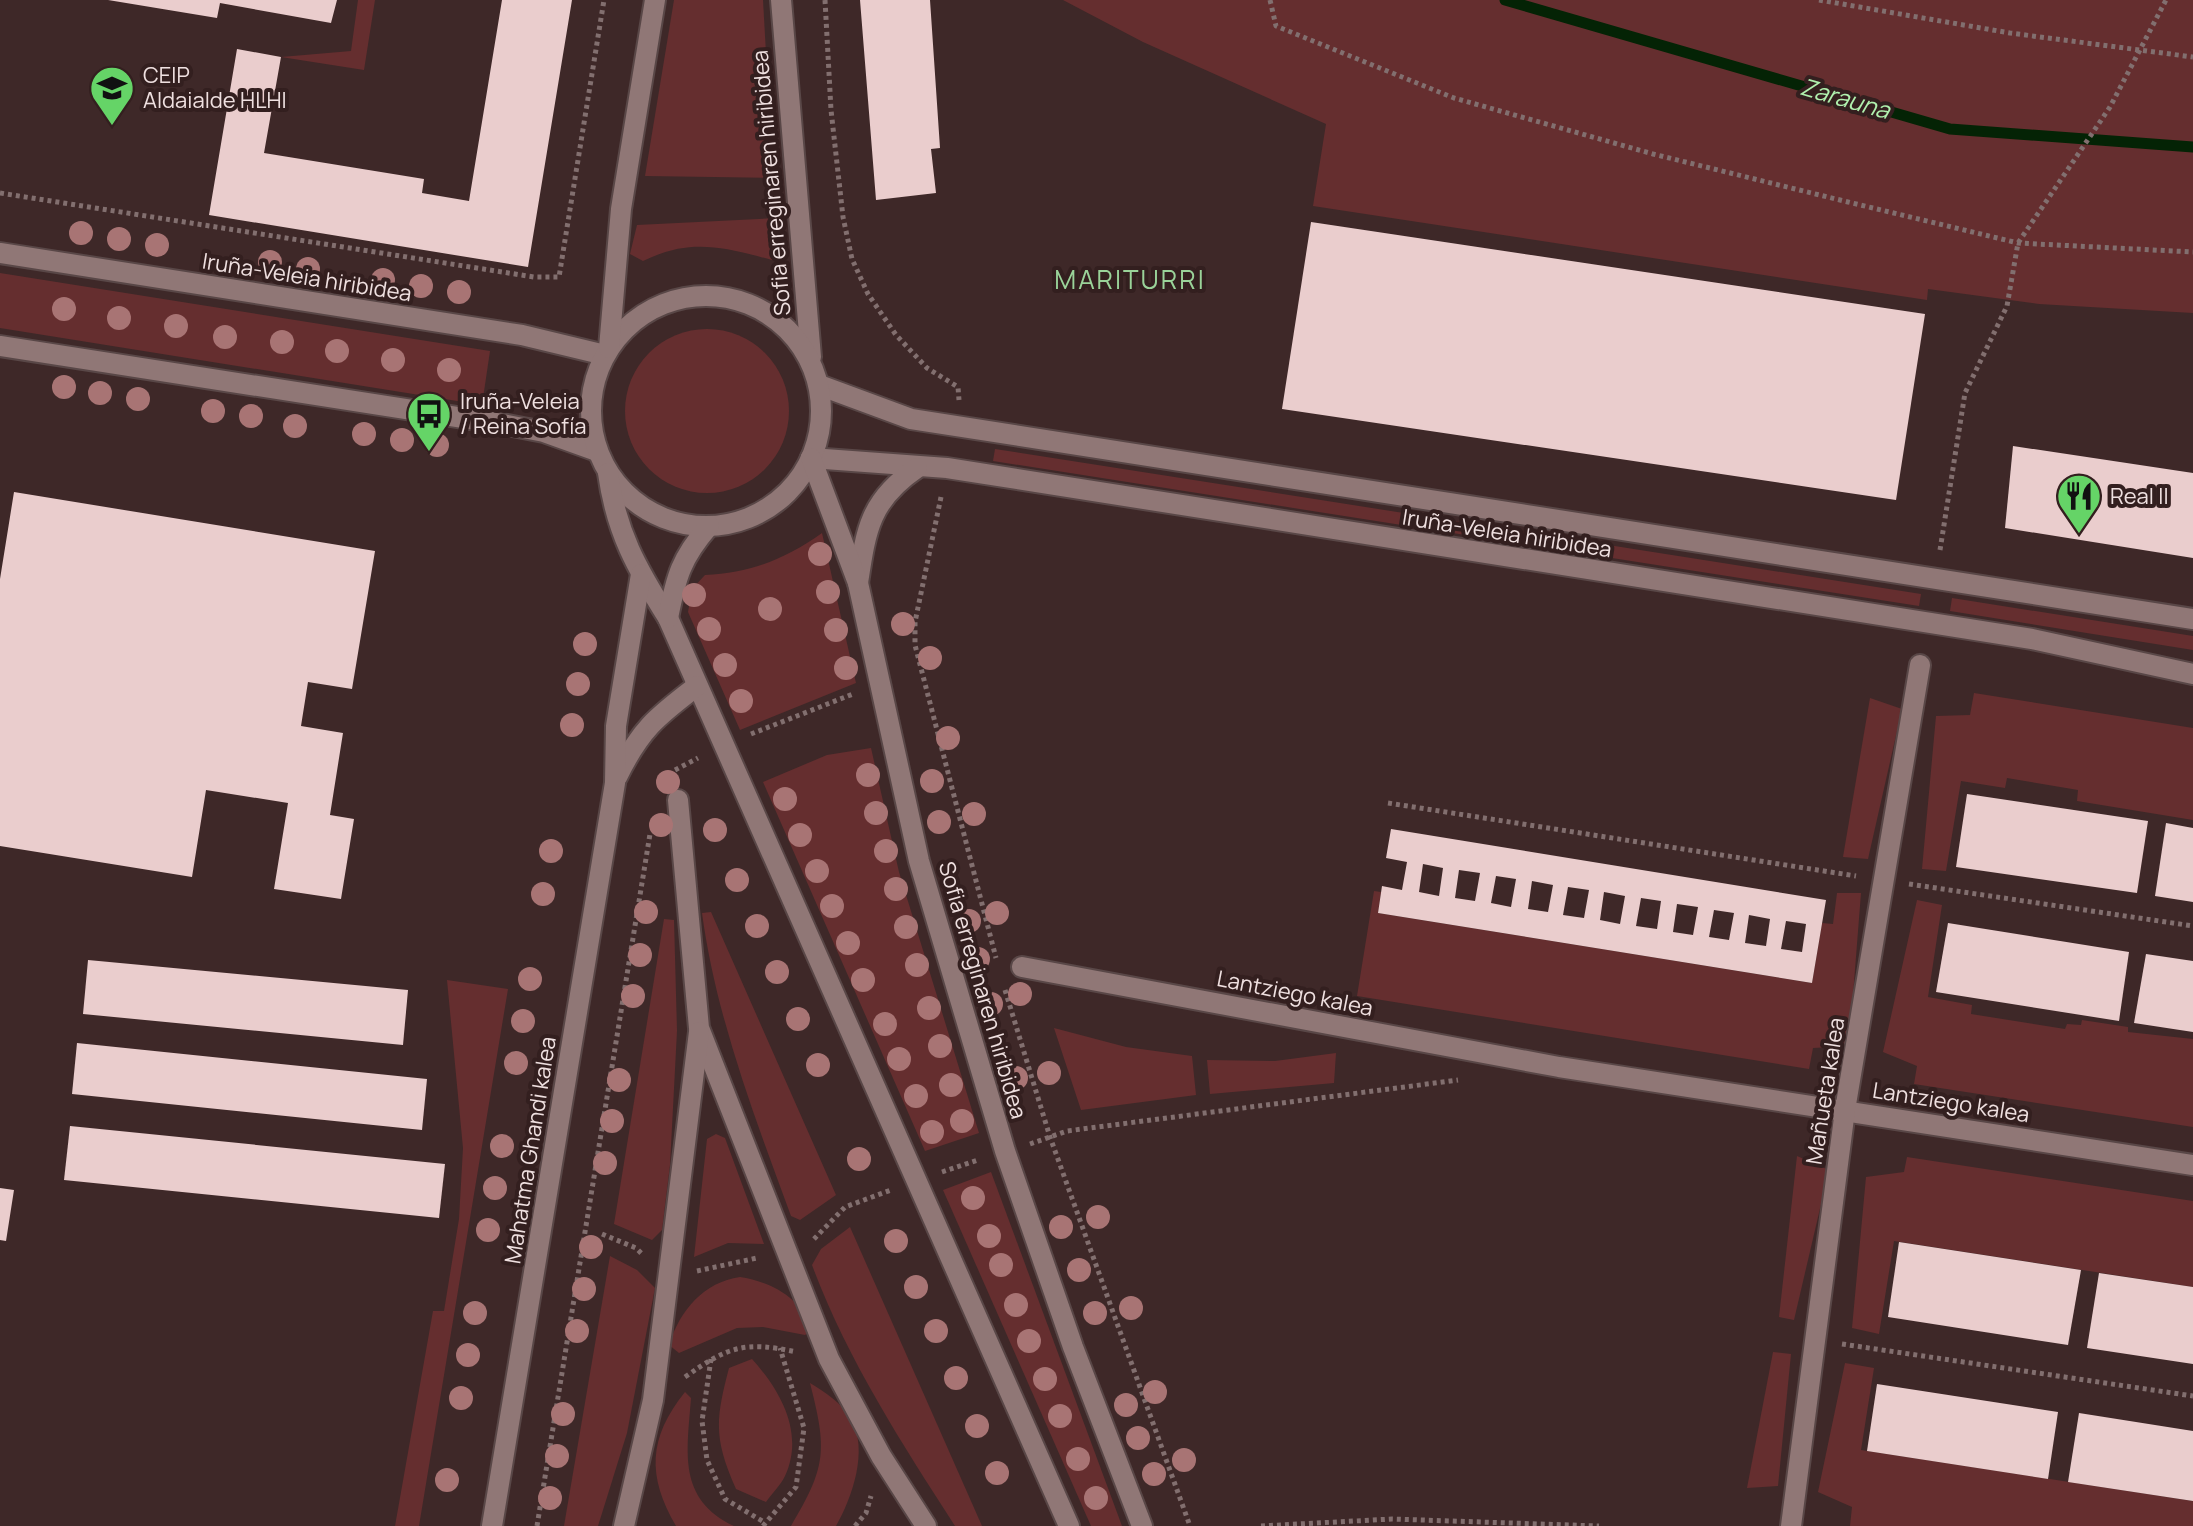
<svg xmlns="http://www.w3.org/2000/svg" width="2193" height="1526" viewBox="0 0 2193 1526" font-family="Manrope,sans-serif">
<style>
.green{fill:#652e2f}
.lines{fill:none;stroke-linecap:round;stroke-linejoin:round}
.stream{stroke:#042305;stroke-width:11}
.building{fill:#eacdcd;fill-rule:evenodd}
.pedestrian-casing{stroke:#594747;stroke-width:24}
.minor-casing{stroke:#594747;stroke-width:24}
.secondary-casing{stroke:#594747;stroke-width:24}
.path{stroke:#826f6f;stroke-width:5;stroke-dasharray:4 4;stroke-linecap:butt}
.pedestrian{stroke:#907776;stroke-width:20}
.minor{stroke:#907776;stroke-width:20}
.secondary{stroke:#907776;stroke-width:20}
.tree{fill:#a87474}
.labels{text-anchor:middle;stroke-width:8;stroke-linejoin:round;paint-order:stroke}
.poi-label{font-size:22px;fill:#efe0e0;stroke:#331f1f;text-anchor:start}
.street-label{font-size:22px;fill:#efe0e0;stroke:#331f1f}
.water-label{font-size:24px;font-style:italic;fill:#b0f1ae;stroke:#331f1f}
.quarter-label{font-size:26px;letter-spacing:2px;fill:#9ad399;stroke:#331f1f}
</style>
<rect width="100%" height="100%" fill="#3e2828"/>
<g class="green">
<path d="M358,0h17l-11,70 -83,-13 70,-6z"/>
<path d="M674,0h89l10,178 -128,-2z"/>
<path d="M1063,0h1130v313l-154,-9 -111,-15 -1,11 -614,-94 13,-82 -183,-82z"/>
<path d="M777,218l5,32 -10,10c-49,-13 -82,-22 -129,1l-13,-7 7,-29z"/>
<path d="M0,273l490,78 -8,54 -482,-77z"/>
<circle cx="707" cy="411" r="82"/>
<path d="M995,449l926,145 -2,12 -926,-145z"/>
<path d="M822,533l34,150 -116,47 -52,-118 4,-23 13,-14c46,-2 80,-16 117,-42z"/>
<path d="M1952,598l241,38v14l-243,-39z"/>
<path d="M1974,693l219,35v92l-116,-19 1,-11 -71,-12 -2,10 -44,-7 -15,90 -24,-2 14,-153 34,-1z"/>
<path d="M1870,698l32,11 -34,150 -25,-2z"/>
<path d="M871,748l28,124 80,261 -54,18 -162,-369 64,-27z"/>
<path d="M1374,891l7,1 -3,21 434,70 10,-60 11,1 4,-31h24l-12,153 -36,2 -4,21 -452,-73z"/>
<path d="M1917,900l25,5 -14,92 44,8 -1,9 94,15 2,-5 14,1 1,-5 46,7v5l65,7v88l-279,-43 3,-18 -34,-14z"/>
<path d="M711,912l125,283 -36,25 -9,-4c-36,-98 -75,-199 -89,-303z"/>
<path d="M664,919l10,1 3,111 -7,134 -8,65 -10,10 -38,-16z"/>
<path d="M447,980l61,9 -89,537h-24l38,-215h11l15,-92 4,-71z"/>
<path d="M1054,1028l72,19 66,9 4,39 -115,15z"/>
<path d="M1336,1053l-2,30 -124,11 -3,-34 68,1z"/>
<path d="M716,1134l9,4 39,106 -36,-1 -34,14 13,-118z"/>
<path d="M1797,1156l32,14 -35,150 -15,-3z"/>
<path d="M1907,1157l286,44v86l-299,-46 -15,93 -27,-6 14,-151 38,-5z"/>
<path d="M991,1172l131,354h-31l-148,-336z"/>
<path d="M850,1227l132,299h-27c-53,-82 -109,-169 -143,-261l9,-16z"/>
<path d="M610,1256l27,14 18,18 -28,145 -29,93h-34z"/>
<path d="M740,1277c32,5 62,21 71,53l-6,5 -42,-8 -26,1 -58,25 -10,-8c11,-35 35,-63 71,-68z"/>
<path d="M1773,1352l18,2 -13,132 -31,2z"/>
<path d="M752,1359c28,31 53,74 33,117 -4,9 -13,17 -19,26l-30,-13c-22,-50 -21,-68 -7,-121z"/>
<path d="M1845,1363l29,5 -13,82 332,51v25h-343l2,-19 -34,-15z"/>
<path d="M810,1383c15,9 32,20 41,36 18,31 1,79 -15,107h-45c36,-60 36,-76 19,-143z"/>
<path d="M685,1392l6,6c-4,54 -14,101 43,128h-58c-29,-50 -28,-88 9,-134z"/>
</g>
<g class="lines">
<path class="stream" d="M1505,0l445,129 243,18"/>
</g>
<g class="building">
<path d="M108,0h229l-6,23 -111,-20 -3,15z"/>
<path d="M502,0h70l-44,267 -319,-52 28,-166 44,8 -17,96 160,26 -2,14 47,8z"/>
<path d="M860,0h70l10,148 -9,1 5,44 -60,7z"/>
<path d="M1311,222l614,92 -29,186 -614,-91z"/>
<path d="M2013,446l180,27v85l-188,-30z"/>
<path d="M14,492l361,59 -23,138 -44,-7 -7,44 42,7 -13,82 24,4 -13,80 -67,-10 14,-86 -82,-13 -14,87 -192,-31v-267z"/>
<path d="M1967,794l181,27 -11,72 -181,-26z"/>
<path d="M2166,823l27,5v74l-38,-6z"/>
<path d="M1391,829l435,71 -14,83 -434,-70 4,-27 20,4 5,-28 -21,-4zM1423,864l20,4 -4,28 -20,-4zM1459,870l21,3 -5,28 -20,-3zM1496,876l20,3 -5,28 -20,-4zM1532,881l21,4 -5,27 -20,-3zM1568,887l21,3 -5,28 -21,-3zM1604,892l21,4 -5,28 -20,-4zM1641,898l20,3 -4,28 -21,-3zM1677,904l21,3 -5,28 -20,-3zM1714,910l20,3 -5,27 -20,-3zM1749,915l21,4 -4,27 -21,-3zM1786,921l20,3 -4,28 -21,-3z"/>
<path d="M1948,923l181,29 -10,69 -183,-29z"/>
<path d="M2146,954l47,7v71l-59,-9z"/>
<path d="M88,960l320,30 -5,55 -320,-31z"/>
<path d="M77,1043l350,36 -5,51 -350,-36z"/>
<path d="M70,1126l375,38 -6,54 -375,-38z"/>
<path d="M0,1188l14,2 -8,51 -6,-1z"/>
<path d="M1899,1242l182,28 -13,75 -180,-28z"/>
<path d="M2099,1273l94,14v77l-106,-16z"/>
<path d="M1877,1384l181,28 -10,67 -181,-28z"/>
<path d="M2079,1413l114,18v70l-125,-19z"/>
</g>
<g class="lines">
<g class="pedestrian-casing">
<g id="pedestrian">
<path d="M678,800l21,228 130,331 52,97 45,70"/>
<path d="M1022,967l537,100 634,98"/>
<path d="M624,1526l29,-126 46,-368"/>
<path d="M1791,1526l54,-416 75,-445"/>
</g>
</g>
<g class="minor-casing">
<g id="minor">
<path d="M0,253l522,82 83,20"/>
<path d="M0,346l502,78 42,8 53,19"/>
<path d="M819,385l92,34 1282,200"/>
<path d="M811,458l136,10 1085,171 161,35"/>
<path d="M858,583c8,-54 12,-83 59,-115"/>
</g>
</g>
<g class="secondary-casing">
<g id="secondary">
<path d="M781,0l30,357"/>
<circle cx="706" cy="411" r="115"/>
<path d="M609,348l12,-139 34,-209"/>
<path d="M811,458l47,125 61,278 86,290 68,196 69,179"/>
<path d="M608,473c8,59 29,96 60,145l401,908"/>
<path d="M668,618c8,-41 13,-60 41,-92"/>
<path d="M617,777c23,-47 39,-60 80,-91"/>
<path d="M492,1526l123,-743 1,-57 25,-152"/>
</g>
</g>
<g class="path">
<path d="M825,0l6,110 12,107 9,42 16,35 28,41 31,33 31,19 1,13"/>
<path d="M1270,0l6,26 178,72 199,56 195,48 170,41 175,9"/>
<path d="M1819,0l191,33 183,24"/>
<path d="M0,193l534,84h25l45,-277"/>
<path d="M941,497l-26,125v23l81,313"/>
<path d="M1940,550l25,-157 42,-87 11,-63 92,-136 56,-107"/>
<path d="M751,734l102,-40"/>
<path d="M675,770l23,-12"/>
<path d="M1388,803l468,73"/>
<path d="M1909,884l284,42"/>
<path d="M1005,990l45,147 140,389"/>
<path d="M1030,1144l37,-13 391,-51"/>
<path d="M942,1172l36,-12"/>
<path d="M602,1234l34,14 7,7"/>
<path d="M814,1239l31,-32 46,-17"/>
<path d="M697,1271l60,-13"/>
<path d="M1842,1344l351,52"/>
<path d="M711,1359l-9,62 5,39 18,39 39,23"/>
<path d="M685,1377c44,-31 59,-36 112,-25"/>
<path d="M537,1526l113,-692"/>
<path d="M763,1526l33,-39 8,-59 -24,-80"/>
<path d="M855,1526l11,-13 5,-17"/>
<path d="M1261,1526l131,-7 207,7"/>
</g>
<use href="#pedestrian" class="pedestrian"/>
<use href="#minor" class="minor"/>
<use href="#secondary" class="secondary"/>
</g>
<g class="tree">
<circle cx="81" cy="233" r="12"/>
<circle cx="119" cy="239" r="12"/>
<circle cx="157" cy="245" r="12"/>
<circle cx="270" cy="262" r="12"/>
<circle cx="308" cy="269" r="12"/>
<circle cx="383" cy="280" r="12"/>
<circle cx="421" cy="286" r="12"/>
<circle cx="459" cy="292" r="12"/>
<circle cx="64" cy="309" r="12"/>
<circle cx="119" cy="318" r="12"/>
<circle cx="176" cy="326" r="12"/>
<circle cx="225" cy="337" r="12"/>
<circle cx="282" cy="342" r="12"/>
<circle cx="337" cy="351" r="12"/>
<circle cx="393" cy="360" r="12"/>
<circle cx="449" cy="370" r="12"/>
<circle cx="64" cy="387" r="12"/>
<circle cx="100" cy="393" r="12"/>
<circle cx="138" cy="399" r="12"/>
<circle cx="213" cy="411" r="12"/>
<circle cx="251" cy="416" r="12"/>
<circle cx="295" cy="426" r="12"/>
<circle cx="364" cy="434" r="12"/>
<circle cx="402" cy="440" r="12"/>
<circle cx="437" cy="445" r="12"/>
<circle cx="820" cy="554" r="12"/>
<circle cx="828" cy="592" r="12"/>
<circle cx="694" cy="595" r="12"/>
<circle cx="770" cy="609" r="12"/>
<circle cx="903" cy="624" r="12"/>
<circle cx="709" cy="629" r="12"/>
<circle cx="836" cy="630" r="12"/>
<circle cx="585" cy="644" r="12"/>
<circle cx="930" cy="658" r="12"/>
<circle cx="725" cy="665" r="12"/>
<circle cx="846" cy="668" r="12"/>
<circle cx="578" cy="684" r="12"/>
<circle cx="741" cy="701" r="12"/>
<circle cx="572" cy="725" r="12"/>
<circle cx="948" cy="738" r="12"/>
<circle cx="868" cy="775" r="12"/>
<circle cx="932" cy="781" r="12"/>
<circle cx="668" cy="782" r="12"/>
<circle cx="785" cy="799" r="12"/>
<circle cx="876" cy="813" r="12"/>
<circle cx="974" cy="814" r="12"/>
<circle cx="939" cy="822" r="12"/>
<circle cx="661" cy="825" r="12"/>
<circle cx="715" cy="830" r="12"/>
<circle cx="800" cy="835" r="12"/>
<circle cx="551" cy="851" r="12"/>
<circle cx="886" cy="851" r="12"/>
<circle cx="817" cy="871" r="12"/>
<circle cx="737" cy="880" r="12"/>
<circle cx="896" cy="889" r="12"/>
<circle cx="543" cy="894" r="12"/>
<circle cx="832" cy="906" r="12"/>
<circle cx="646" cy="912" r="12"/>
<circle cx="997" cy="913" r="12"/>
<circle cx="969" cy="921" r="12"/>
<circle cx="757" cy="926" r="12"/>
<circle cx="906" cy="927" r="12"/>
<circle cx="848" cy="943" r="12"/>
<circle cx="640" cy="955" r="12"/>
<circle cx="978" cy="959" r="12"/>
<circle cx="917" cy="965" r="12"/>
<circle cx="777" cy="972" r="12"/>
<circle cx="530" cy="979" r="12"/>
<circle cx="863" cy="980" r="12"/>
<circle cx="1020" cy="994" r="12"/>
<circle cx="633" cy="996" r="12"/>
<circle cx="991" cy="1004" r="12"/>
<circle cx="929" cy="1008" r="12"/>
<circle cx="798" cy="1019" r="12"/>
<circle cx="523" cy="1021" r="12"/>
<circle cx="885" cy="1024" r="12"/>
<circle cx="940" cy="1046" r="12"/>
<circle cx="899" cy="1059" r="12"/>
<circle cx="516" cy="1063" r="12"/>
<circle cx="818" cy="1065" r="12"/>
<circle cx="1049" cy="1073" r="12"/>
<circle cx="1016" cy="1078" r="12"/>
<circle cx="619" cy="1080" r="12"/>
<circle cx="951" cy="1085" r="12"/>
<circle cx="916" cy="1096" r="12"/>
<circle cx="612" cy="1121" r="12"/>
<circle cx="962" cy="1121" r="12"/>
<circle cx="932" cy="1132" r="12"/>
<circle cx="502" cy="1146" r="12"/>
<circle cx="859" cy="1159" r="12"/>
<circle cx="605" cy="1163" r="12"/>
<circle cx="495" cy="1188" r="12"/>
<circle cx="973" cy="1198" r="12"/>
<circle cx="1098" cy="1217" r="12"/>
<circle cx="1061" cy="1227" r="12"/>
<circle cx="488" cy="1230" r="12"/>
<circle cx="989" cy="1236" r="12"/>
<circle cx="896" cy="1241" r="12"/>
<circle cx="591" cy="1247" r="12"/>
<circle cx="1001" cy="1265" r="12"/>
<circle cx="1079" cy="1270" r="12"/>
<circle cx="916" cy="1287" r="12"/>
<circle cx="584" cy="1289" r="12"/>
<circle cx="1016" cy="1305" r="12"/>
<circle cx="1131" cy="1308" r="12"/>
<circle cx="475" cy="1313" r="12"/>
<circle cx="1095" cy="1313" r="12"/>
<circle cx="577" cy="1331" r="12"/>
<circle cx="936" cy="1331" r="12"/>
<circle cx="1029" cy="1341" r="12"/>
<circle cx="468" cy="1355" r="12"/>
<circle cx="956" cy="1378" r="12"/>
<circle cx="1045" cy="1379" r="12"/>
<circle cx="1155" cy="1392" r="12"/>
<circle cx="461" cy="1398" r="12"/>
<circle cx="1126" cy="1405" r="12"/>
<circle cx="563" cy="1414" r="12"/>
<circle cx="1060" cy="1416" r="12"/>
<circle cx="977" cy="1426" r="12"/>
<circle cx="1138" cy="1438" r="12"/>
<circle cx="557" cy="1456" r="12"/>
<circle cx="1078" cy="1459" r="12"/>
<circle cx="1184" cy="1460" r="12"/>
<circle cx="997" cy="1473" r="12"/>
<circle cx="1154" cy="1474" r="12"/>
<circle cx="447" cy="1480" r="12"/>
<circle cx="550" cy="1498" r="12"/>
<circle cx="1096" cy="1498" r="12"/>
</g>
<defs>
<g id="school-pin" transform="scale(2.3)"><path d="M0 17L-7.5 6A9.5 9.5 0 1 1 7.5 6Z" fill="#65d467" stroke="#331f1f"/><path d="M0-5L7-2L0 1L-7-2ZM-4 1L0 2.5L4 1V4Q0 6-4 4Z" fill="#111"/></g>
<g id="bus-pin" transform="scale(2.3)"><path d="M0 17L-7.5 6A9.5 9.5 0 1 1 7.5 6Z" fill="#65d467" stroke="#331f1f"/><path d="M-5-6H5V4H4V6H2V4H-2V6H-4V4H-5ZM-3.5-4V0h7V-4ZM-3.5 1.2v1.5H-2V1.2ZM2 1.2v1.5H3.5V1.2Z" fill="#111"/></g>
<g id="restaurant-pin" transform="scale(2.3)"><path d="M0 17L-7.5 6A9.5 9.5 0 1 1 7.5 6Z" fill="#65d467" stroke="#331f1f"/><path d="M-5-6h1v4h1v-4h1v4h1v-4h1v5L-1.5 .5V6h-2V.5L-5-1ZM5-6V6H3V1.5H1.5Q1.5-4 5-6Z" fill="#111"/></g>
</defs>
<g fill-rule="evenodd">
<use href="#school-pin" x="112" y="88"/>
<use href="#bus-pin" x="429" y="414"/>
<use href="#restaurant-pin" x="2079" y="496"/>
</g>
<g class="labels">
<g class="poi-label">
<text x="143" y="83">CEIP<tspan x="143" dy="25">Aldaialde HLHI</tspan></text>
<text x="460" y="409">Iruña-Veleia<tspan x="460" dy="25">/ Reina Sofía</tspan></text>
<text x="2110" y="504">Real II</text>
</g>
<g class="street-label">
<text transform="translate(771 183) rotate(-95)" y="8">Sofia erreginaren hiribidea</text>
<text transform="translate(307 277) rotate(9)" y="8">Iruña-Veleia hiribidea</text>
<text transform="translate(1507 533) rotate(9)" y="8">Iruña-Veleia hiribidea</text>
<text transform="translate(983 990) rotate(74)" y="8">Sofia erreginaren hiribidea</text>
<text transform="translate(1295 993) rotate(11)" y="8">Lantziego kalea</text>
<text transform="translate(1825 1091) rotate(-81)" y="8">Mañueta kalea</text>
<text transform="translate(1951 1102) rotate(9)" y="8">Lantziego kalea</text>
<text transform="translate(530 1150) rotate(-81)" y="8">Mahatma Ghandi kalea</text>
</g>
<g class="water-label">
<text transform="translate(1845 99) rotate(16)" y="8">Zarauna</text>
</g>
<g class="quarter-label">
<text x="1130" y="289">MARITURRI</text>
</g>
</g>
</svg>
